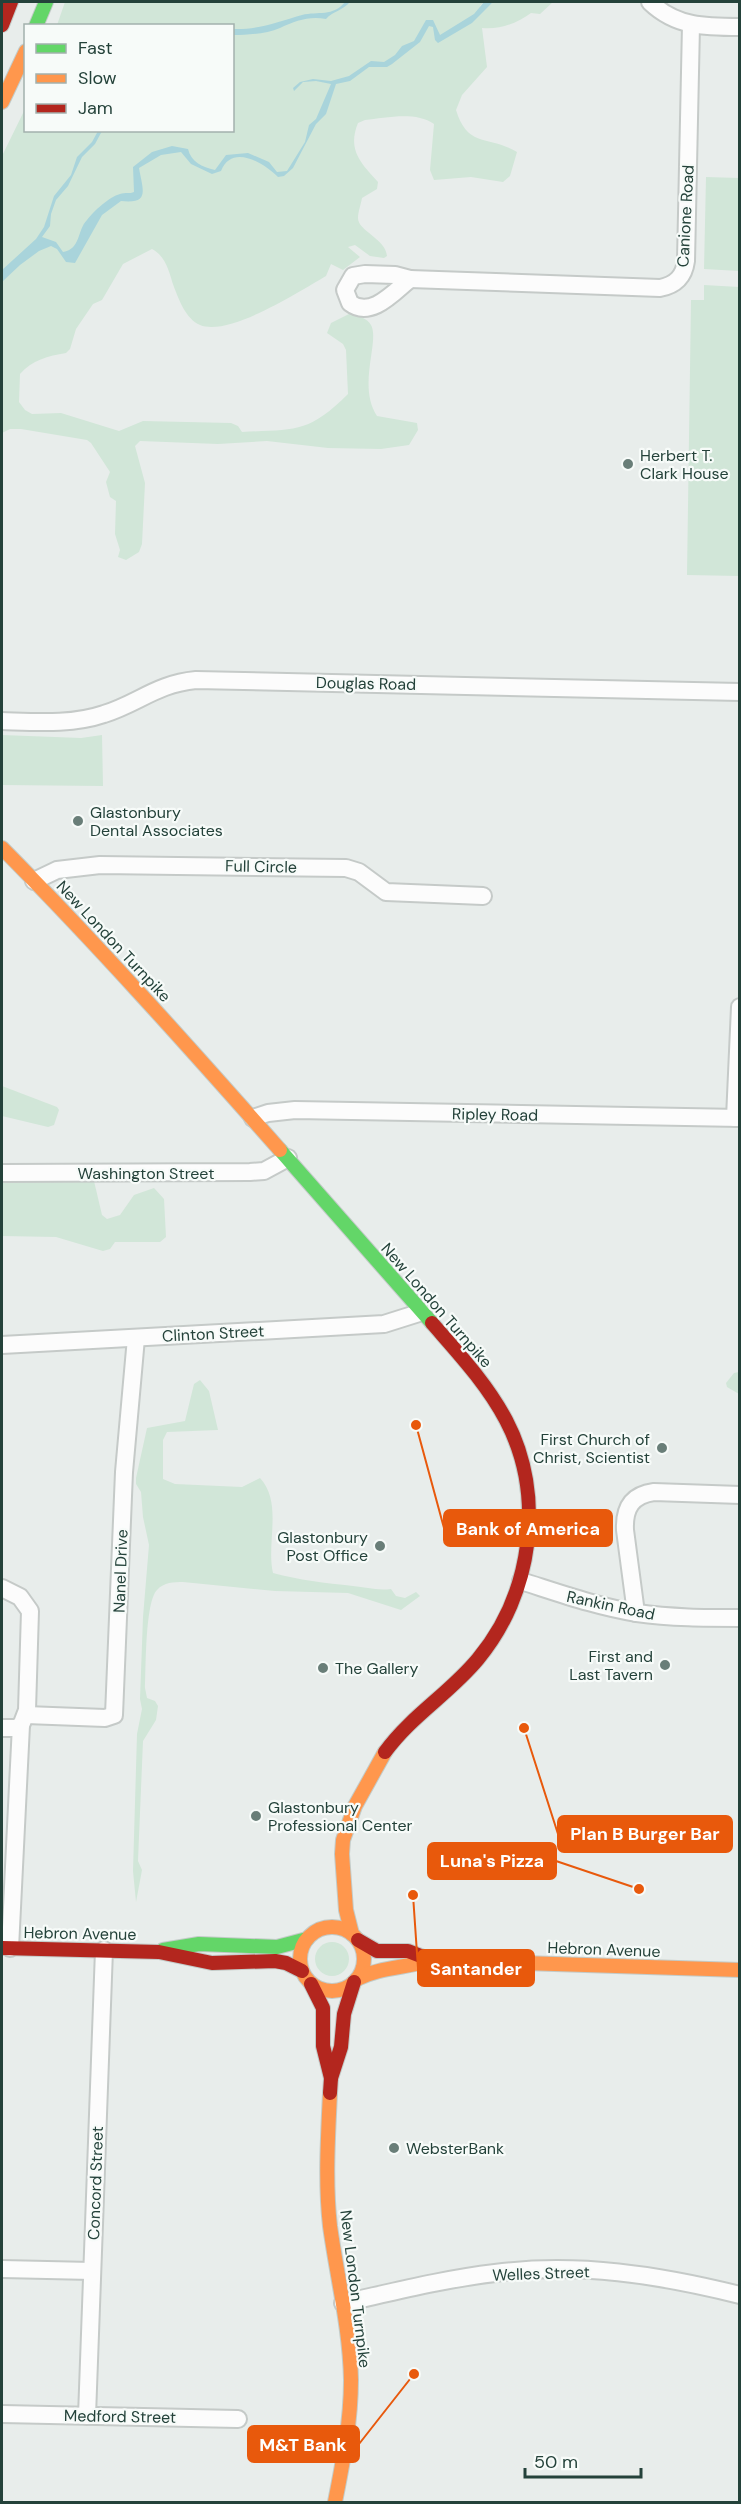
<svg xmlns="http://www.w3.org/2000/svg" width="741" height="2504" viewBox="0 0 741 2504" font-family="'DM Sans',sans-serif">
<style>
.green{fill:#d1e6d8}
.water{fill:#a9d4db}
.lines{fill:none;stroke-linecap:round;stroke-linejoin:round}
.street-casing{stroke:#c5cac8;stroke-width:20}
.fast-casing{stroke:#c3cbc8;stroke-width:16}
.slow-casing{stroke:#c3cbc8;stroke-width:16}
.jam-casing{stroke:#c3cbc8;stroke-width:16}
.street{stroke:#fcfcfc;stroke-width:16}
.fast{stroke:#63d668;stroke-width:14}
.slow{stroke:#ff974d;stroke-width:14}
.jam{stroke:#b3261e;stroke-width:14}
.poi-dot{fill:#697e78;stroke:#f7fbf9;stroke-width:2}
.labels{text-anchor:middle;stroke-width:4.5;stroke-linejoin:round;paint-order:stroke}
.street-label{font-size:16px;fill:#24423a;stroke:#f7fbf9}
.poi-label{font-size:16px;fill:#24423a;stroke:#f7fbf9;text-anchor:start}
.leader{fill:none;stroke:#e8590c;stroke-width:2}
.callout-dot{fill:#e8590c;stroke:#f7fbf9;stroke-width:2}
.callout{fill:#e8590c;stroke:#e8590c;stroke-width:2}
.callout-label{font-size:18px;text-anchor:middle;font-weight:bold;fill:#fff}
</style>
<rect width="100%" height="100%" fill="#e8edeb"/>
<g class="green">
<path d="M65,2h419l-4,4 1,7 12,-11h60l-13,12 -9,-1c-13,10 -32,17 -49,15l5,39 -25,28 -6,15c12,39 33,25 61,42l-7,24 -7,6 -32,-5 -37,3 -4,-10 4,-46c-18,-13 -49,-6 -69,-4l-7,3c-11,27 3,40 20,59l-1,7 -15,9c-1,6 -4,14 -4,20 0,13 28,21 29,38l-3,2 -14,-2 -15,-11 -7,2 12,10 -17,13 -12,-6 -5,12c-26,15 -97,61 -126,49 -14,-6 -21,-25 -26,-38 -5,-14 -7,-30 -22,-38l-29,15 -21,36 -9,4 -17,25 -6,20 -4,4c-18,3 -34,7 -46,21l-1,28 6,8 7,4 29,-1 58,18 24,-10 88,2 7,3 4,6c53,-3 66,2 106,-38l-2,-44 -3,-6 -16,-11 4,-10 20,-10c7,3 16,5 20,12 9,16 -14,61 6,91l40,7 1,7 -9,15 -28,4 -53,-1 -61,-7 -49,3 -78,-3 -5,5 10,37 -3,61 -3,8 -13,8 -8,-3 2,-7 -5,-16 1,-33 -6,-4 -4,-15 4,-10 -19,-29 -4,-3 -66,-11h-11l-8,4v-277l23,-47 1,21h206v-104l-175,-1z"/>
<path d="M706,177l33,1v93l-35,-2z"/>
<path d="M704,285l35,2v289l-52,-1 4,-275h13z"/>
<path d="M2,735l79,3 21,-3 1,51 -101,-1z"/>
<path d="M2,1086l55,21 2,3 -5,15 -6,2 -46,-11z"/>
<path d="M2,1177l92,4 8,34 5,4 13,-4 14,-20 20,-7 10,11 2,38 -6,5h-45l-5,7 -7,2 -47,-14 -54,-1z"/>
<path d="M739,1372h1l-1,22 -12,-7 -1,-4 8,-10z"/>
<path d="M200,1380l9,11 9,39 -51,2 -4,8v39l12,5 67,3 18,-9c23,25 6,65 13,95 26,7 52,10 80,13 13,1 24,5 38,3l5,7 9,2 11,-6 4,4 -19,14 -53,-17 -73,-2 -92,-9c-9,0 -19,0 -26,8 -12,12 -11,79 -12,98l2,10 8,3 3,5 -2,14 -13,21 -5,120 4,9 -6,32 -3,-31 4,-137 5,-25 -2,-10 3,-82 6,-72 -6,-28 -2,-25 -5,-8v-6l11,-50 38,-7 9,-37z"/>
<circle cx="332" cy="1959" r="17"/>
</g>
<g class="water">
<path d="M345,2h5c-8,9 -17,9 -24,17 -18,-3 -30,2 -46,9 -14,6 -33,7 -47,7v-6c24,1 45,-7 69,-14 16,-4 31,2 43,-13z"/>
<path d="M484,2h9l-21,21 -34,20 -3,-3 -2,-13 -4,-1 -9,16 -28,22 -5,3h-18l-19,14 -14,3 -10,30 -10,10 -23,44 -9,8 -6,1c-14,-14 -46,-34 -57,-6l-9,3 -21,-10 -10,-12 -20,3 -22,13c4,23 11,36 -18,33l-19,14 -27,48 -9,-1 -9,-13 -6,-3 -12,5 -19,14 -18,17v-12l34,-31 8,-12 10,-31 17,-21 6,-18 15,-15 6,-11h4l-7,13 -13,13 -14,29 -12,14 -5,14 -1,12 -8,11 14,5 7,10c18,-3 14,-22 24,-32 7,-9 22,-23 33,-26 5,-2 10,0 14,-2l-1,-25 19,-15 20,-6 16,3c3,13 14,18 27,21l11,-15 22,-2 21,9 8,10 10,-1 18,-29 4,-17 7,-6 15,-35 -15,-3 -13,1 -9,9 -1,-3 7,-6 13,-3 18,2 18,-5 22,-15 13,1 11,-7 7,-9 12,-5 12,-21h7l7,15 34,-21z"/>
</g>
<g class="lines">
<g class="street-casing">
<g id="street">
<path d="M650,2c26,25 55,25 90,25"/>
<path d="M365,274l30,1 15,4c-16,13 -39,40 -60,24l-5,-13 8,-14z"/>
<path d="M410,279l250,9c16,-3 24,-12 26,-27l5,-236"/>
<path d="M2,721c33,1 70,4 102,-7 35,-11 52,-30 92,-34l544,12"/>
<path d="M34,881l23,-11 43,-5 246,3 13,4 27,20 97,4"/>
<path d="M253,1118l15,-5 27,-3 445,8"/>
<path d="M735,1118l5,-111"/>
<path d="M2,1173l248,-1 14,-1 24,-13"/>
<path d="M2,1345l382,-21 38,-12"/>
<path d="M521,1581c38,12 77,26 116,32 34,5 69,5 103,5"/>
<path d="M2,1588l18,9 10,14 -3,99 -5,13 -4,5h-16"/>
<path d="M636,1613l-11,-83c-1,-22 7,-35 29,-38l86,3"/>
<path d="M26,1715l79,3 9,-3 10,-243 12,-134"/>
<path d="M10,1948l11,-223"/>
<path d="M2,2269l90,2"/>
<path d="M343,2303c50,-11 101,-24 152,-30 82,-11 165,2 245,22"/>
<path d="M2,2414l236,5"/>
<path d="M87,2416l17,-466"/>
</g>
</g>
<g class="fast-casing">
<g id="fast">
<path d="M36,26l10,-24"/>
<path d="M280,1150l152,173"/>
<path d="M163,1950l36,-6 78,3 30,-8"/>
</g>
</g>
<g class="slow-casing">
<g id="slow">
<path d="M2,102l24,-51"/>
<path d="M2,848c96,97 187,199 278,302"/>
<circle cx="332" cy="1959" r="32"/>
<path d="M352,1934l-6,-24 -4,-56 1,-14 12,-34 30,-54"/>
<path d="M357,1979c23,-12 49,-11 74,-19l309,10"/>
<path d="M330,2093c-2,43 -5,89 0,133 7,51 20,102 21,154 0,41 -8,82 -16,122"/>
</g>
</g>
<g class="jam-casing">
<g id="jam">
<path d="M2,25l9,-23"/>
<path d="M385,1752c26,-36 65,-59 93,-93 54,-65 68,-163 28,-239 -19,-36 -47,-66 -74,-97"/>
<path d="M358,1940l19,11h31l23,9"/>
<path d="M2,1948l157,4 53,11 63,-2 11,2 16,8"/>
<path d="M311,1984l12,24v38l8,32"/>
<path d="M330,2093l1,-15 10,-31 3,-33 10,-32"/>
</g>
</g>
<use href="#street" class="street"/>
<use href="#fast" class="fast"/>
<use href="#slow" class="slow"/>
<use href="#jam" class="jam"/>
</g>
<g class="poi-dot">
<circle cx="628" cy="464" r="6"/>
<circle cx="78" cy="821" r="6"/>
<circle cx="662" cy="1448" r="6"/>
<circle cx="380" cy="1546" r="6"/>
<circle cx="665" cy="1665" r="6"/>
<circle cx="323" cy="1668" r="6"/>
<circle cx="256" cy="1816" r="6"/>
<circle cx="394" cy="2148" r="6"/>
</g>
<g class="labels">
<g class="street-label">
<text transform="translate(685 216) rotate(-87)" y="6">Canione Road</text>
<text transform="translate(366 683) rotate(1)" y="6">Douglas Road</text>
<text transform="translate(261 866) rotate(1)" y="6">Full Circle</text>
<text transform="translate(114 941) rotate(47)" y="6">New London Turnpike</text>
<text transform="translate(495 1114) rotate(1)" y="6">Ripley Road</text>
<text x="146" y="1179">Washington Street</text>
<text transform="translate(437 1305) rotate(49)" y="6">New London Turnpike</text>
<text transform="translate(213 1333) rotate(-3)" y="6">Clinton Street</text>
<text transform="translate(120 1571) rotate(-88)" y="6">Nanel Drive</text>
<text transform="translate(611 1605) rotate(12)" y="6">Rankin Road</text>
<text transform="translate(80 1933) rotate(1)" y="6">Hebron Avenue</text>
<text transform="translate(604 1949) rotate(2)" y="6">Hebron Avenue</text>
<text transform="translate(95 2183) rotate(-88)" y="6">Concord Street</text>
<text transform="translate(541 2273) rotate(-2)" y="6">Welles Street</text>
<text transform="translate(356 2289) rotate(83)" y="6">New London Turnpike</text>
<text transform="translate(120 2416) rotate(1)" y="6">Medford Street</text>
</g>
<g class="poi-label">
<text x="640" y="461">Herbert T.<tspan x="640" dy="18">Clark House</tspan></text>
<text x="90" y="818">Glastonbury<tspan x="90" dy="18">Dental Associates</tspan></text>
<text x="650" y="1445" text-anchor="end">First Church of<tspan x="650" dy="18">Christ, Scientist</tspan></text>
<text x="368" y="1543" text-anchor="end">Glastonbury<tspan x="368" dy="18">Post Office</tspan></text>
<text x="653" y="1662" text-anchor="end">First and<tspan x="653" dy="18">Last Tavern</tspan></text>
<text x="335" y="1674">The Gallery</text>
<text x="268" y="1813">Glastonbury<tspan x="268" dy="18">Professional Center</tspan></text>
<text x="406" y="2154">WebsterBank</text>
</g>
</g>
<path class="leader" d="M416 1425L444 1528M524 1728L558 1834M639 1889L556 1861M413 1895L418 1968M414 2374L359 2444"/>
<g class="callout-dot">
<circle cx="416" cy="1425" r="6"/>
<circle cx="524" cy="1728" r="6"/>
<circle cx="639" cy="1889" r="6"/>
<circle cx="413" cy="1895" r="6"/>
<circle cx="414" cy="2374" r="6"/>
</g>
<g class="callout">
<rect x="444" y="1510" width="168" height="36" rx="6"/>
<rect x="558" y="1816" width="174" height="36" rx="6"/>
<rect x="428" y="1843" width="128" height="36" rx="6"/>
<rect x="418" y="1950" width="116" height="36" rx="6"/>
<rect x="248" y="2426" width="111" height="36" rx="6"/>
</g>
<g class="callout-label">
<text x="528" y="1535">Bank of America</text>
<text x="645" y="1840">Plan B Burger Bar</text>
<text x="492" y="1867">Luna's Pizza</text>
<text x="476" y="1975">Santander</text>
<text x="303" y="2451">M&amp;T Bank</text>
</g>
<rect width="741" height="2504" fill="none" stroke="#24423a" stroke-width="6"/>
<rect x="24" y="24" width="210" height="108" fill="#f7fbf9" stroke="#a3b1ad" stroke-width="1.5"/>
<rect x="36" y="44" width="30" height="9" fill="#63d668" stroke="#a3b1ad" stroke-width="1.5"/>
<text x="78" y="54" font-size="18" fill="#24423a">Fast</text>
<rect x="36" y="74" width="30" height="9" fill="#ff974d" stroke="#a3b1ad" stroke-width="1.5"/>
<text x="78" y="84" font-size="18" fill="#24423a">Slow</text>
<rect x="36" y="104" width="30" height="9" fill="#b3261e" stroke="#a3b1ad" stroke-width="1.5"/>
<text x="78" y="114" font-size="18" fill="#24423a">Jam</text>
<path d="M525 2468v9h116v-9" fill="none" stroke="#24423a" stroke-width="3"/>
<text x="534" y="2468" font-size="18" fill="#24423a" stroke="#f7fbf9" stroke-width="4.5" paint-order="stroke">50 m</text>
</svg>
